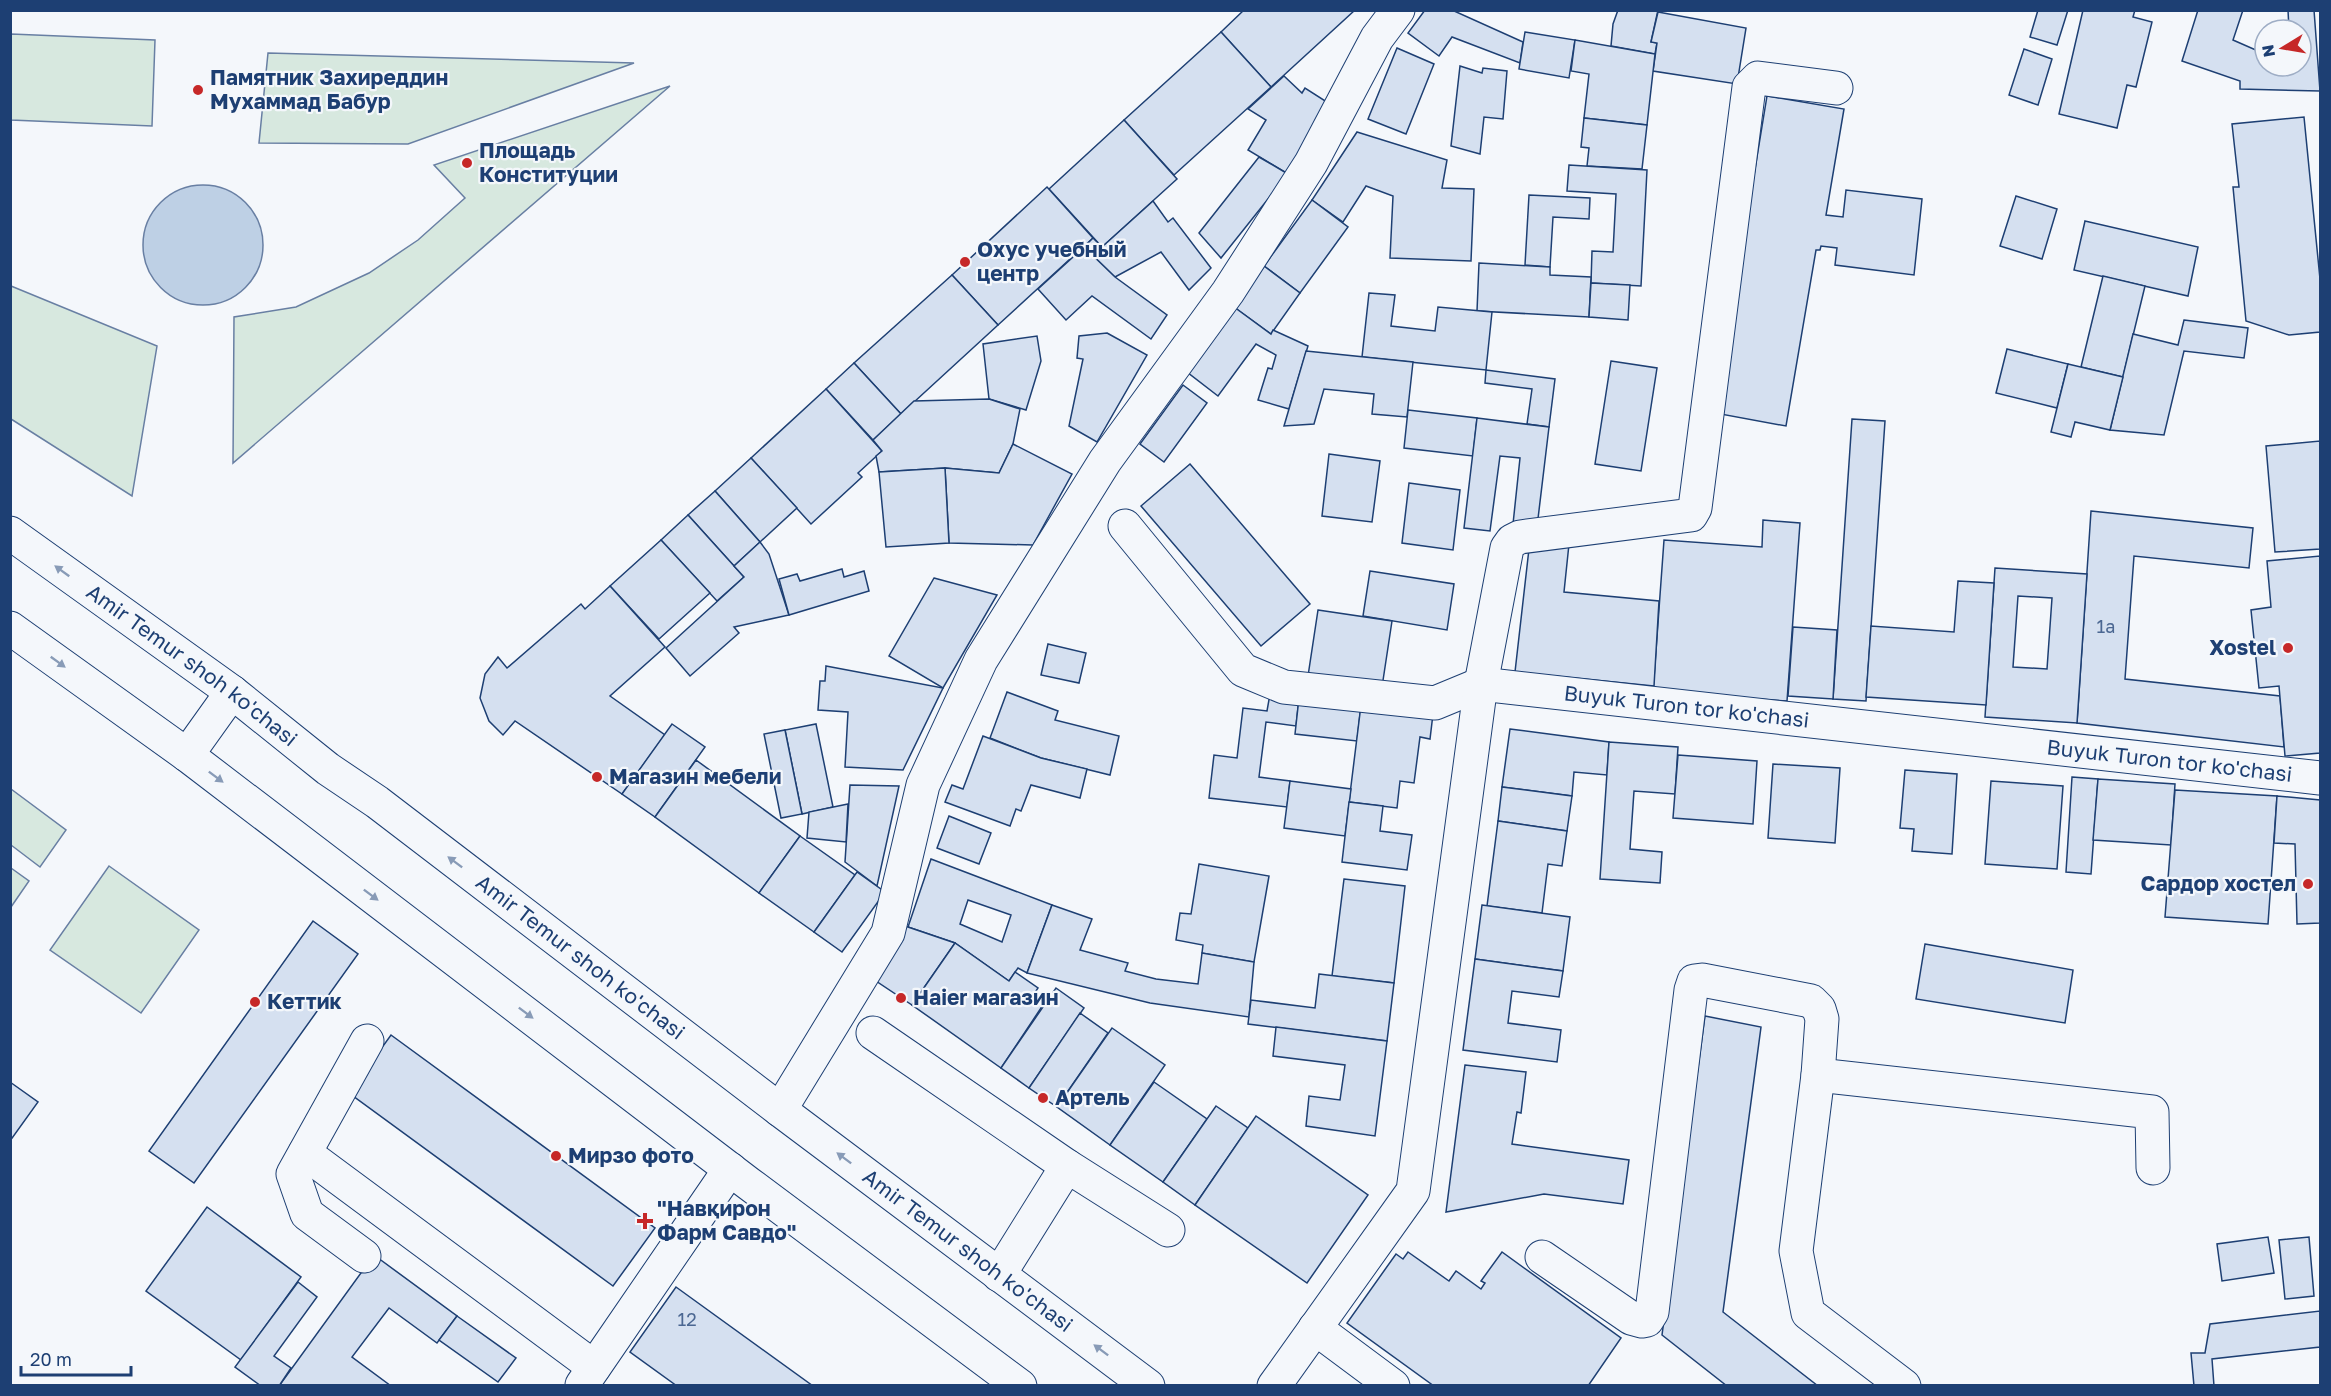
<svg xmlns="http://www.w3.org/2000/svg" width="2331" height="1396" viewBox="0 0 2331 1396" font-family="'Golos Text',sans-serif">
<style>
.green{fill:#d7e8df;stroke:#687fa3;stroke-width:1.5}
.water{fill:#bed0e5;stroke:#687fa3;stroke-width:1.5}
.building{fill:#d5e0f0;stroke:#1d3f73;stroke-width:1.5;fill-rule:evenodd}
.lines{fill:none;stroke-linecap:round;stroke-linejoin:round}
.minor-casing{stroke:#1d3f73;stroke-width:35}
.major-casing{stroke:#1d3f73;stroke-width:35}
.minor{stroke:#f4f7fb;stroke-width:33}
.major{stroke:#f4f7fb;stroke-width:33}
.oneway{fill:#889bb7}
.poi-dot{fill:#c62828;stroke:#f4f7fb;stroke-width:2}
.labels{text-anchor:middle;stroke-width:4.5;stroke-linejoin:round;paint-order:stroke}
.number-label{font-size:18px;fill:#4b6792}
.poi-label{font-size:21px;font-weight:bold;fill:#1d3f73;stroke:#f4f7fb;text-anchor:start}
.street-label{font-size:21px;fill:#1d3f73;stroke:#f4f7fb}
</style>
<rect width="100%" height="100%" fill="#f4f7fb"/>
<g class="green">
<path d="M11,34l144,6 -3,86 -141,-6z"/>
<path d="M268,53l366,10 -226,81 -149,-1z"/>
<path d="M670,86l-437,377 1,-146 62,-10 73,-34 49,-33 47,-42 -31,-33z"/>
<path d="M11,286l146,60 -25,150 -121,-77z"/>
<path d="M11,789l55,41 -26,37 -29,-22z"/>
<path d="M109,866l90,64 -58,83 -91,-63z"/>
<path d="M11,868l18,13 -18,26z"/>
</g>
<circle class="water" cx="203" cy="245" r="60"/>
<g class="building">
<path d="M1244,10h111l-84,77 -50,-55z"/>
<path d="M1425,10h27l71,32 -3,21 -68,-26 -13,19 -31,-23z"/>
<path d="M1618,10h40l-7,32 6,1 -2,11 -44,-8 2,-22z"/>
<path d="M2038,10h30l-11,35 -27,-8z"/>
<path d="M2083,10h52l-2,7 19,5 -16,65 -9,-2 -10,43 -58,-14z"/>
<path d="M2198,10h45l-10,30 25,11h7v15h36v-36h-12l-1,-20h26l6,81 -80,-2v-8l-58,-20z"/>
<path d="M1658,12l88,16 -9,56 -84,-13 4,-28 -6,-1z"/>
<path d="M1221,32l50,55 -97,88 -50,-55z"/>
<path d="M1525,32l50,8 -6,38 -50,-9z"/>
<path d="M1575,40l80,14 -8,71 -63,-7 5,-44 -18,-3z"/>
<path d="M1397,48l37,16 -28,70 -38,-15z"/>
<path d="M2024,49l28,10 -14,46 -29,-10z"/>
<path d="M1460,66l22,7 1,-5 24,3 -4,48 -19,-2 -4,37 -29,-8z"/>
<path d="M1284,76l18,17 3,-5 25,16 -42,70 -40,-24 18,-30 -18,-11z"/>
<path d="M1767,96l77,13 -18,106 17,2 3,-27 76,9 -8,76 -79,-10 2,-17 -16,-2 -1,4h-4l-30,176 -71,-13z"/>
<path d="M2304,117l16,162v53l-31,3 -43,-14 -13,-134h6l-7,-63z"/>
<path d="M1584,118l63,7 -5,44 -55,-3 2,-18 -8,-1z"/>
<path d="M1124,120l53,59 -75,68 -53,-58z"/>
<path d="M1357,132l90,28 -5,28 32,1 -3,72 -81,-3 3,-62 -27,-10 -23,36 -31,-22z"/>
<path d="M1259,157l29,17 -67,84 -22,-25z"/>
<path d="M1569,165l78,5 -6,116 -50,-3 1,-32 21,1 3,-58 -49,-3z"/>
<path d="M1047,187l46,51 -95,87 -46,-50z"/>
<path d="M1529,195l61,3 -1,21 -36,-2 -3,50 -25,-2z"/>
<path d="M2016,196l41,13 -15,50 -42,-13z"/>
<path d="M1312,200l36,27 -48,66 -36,-27z"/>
<path d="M1153,201l15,21 5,-4 38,50 -22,22 -28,-38 -46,25 -31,-30 9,-9 9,9z"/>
<path d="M2085,221l113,26 -10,49 -114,-26z"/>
<path d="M1084,247l31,30 52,38 -16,24 -59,-43 -26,24 -28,-31z"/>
<path d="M1479,263l71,4v8l41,2 -2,40 -112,-6z"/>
<path d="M1264,266l36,27 -29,41 -37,-27z"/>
<path d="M952,275l46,50 -97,89 -47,-51z"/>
<path d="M2103,276l42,10 -22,91 -42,-10z"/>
<path d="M1591,283l39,2 -2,35 -39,-3z"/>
<path d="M1369,293l26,2 -4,31 44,5 3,-24 54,5 -6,58 -124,-13z"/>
<path d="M1234,307l37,27 2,-4 35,16 -19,63 -31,-9 10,-32 4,1 4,-14 -20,-11 -38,52 -31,-24z"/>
<path d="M2184,320l64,8 -4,30 -60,-7 -20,84 -54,-5 23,-96 45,11z"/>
<path d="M1107,333l40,22 -50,87 -28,-16 14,-67 -6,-1 2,-22z"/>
<path d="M1037,336l4,25 -15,49 -37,-11 -6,-55z"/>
<path d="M2007,349l61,15 -11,44 -61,-15z"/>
<path d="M1306,351l107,11 -6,55 -35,-3 2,-20 -50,-5 -10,35 -30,2z"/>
<path d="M1611,361l46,7 -16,103 -46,-7z"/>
<path d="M854,363l47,51 -28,26 -47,-51z"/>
<path d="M2068,364l55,13 -13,53 -35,-8 -4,15 -20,-5z"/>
<path d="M1486,370l69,9 -6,48 -22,-3 5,-35 -47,-6z"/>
<path d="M1183,385l24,18 -43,59 -24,-18z"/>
<path d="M826,389l56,62 -24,22 4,4 -51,47 -60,-66z"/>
<path d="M989,399l31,10 -7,35 -14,29 -54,-5 -66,4 -3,-16 6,-5 -9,-11 41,-39z"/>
<path d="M1408,410l69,8 -4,38 -69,-8z"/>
<path d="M1477,418l72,9 -12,100 -24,-3 7,-66 -20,-2 -10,75 -26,-3z"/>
<path d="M1852,419l33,2 -19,280 -33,-2z"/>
<path d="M2320,441v108l-45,3 -9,-106z"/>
<path d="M1013,444l59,30 -39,71 -84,-2 -4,-75 54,5z"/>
<path d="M1329,454l51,7 -8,61 -50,-6z"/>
<path d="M751,458l46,50 -37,34 -45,-51z"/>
<path d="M1190,464l120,140 -49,42 -120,-140z"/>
<path d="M945,468l4,75 -63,4 -7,-75z"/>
<path d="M1409,483l51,7 -7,60 -51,-7z"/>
<path d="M715,491l45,51 -26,24 -46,-51z"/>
<path d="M2091,511l162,17 -4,40 -115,-12 -9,123 155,17 4,51 -207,-24z"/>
<path d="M688,515l56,62 -27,24 -56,-61z"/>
<path d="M1763,520l37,3 -13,178 -134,-9 11,-152 98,7z"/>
<path d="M661,540l49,53 -51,46 -49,-53z"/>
<path d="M1530,540l39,4 -5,48 95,9 -5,85 -139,-14z"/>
<path d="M760,542l9,12 20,61 -55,12 5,6 -49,43 -24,-28 78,-71 -10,-11z"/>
<path d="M2320,556v197l-35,3 -6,-70 -20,2 -8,-78 20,-3 -4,-46z"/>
<path d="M1995,568l92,6 -10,149 -92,-6zM2018,596l34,2 -5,71 -34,-2z"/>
<path d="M842,569l2,8 20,-6 5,20 -80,24 -10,-36 18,-5 3,7z"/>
<path d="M1370,571l84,13 -7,46 -84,-14z"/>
<path d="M934,578l63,17 -54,93 -54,-32z"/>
<path d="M1958,581l36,2 -8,122 -120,-8 5,-71 83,6z"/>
<path d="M610,586l55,61 -55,49 55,39 -43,59 -107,-73 -12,14 -14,-14 -9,-23 5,-24 13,-17 9,11 74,-64 4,5z"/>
<path d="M1318,610l74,11 -10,66 -74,-11z"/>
<path d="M1793,627l44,3 -4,69 -45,-3z"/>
<path d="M1048,644l38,9 -7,30 -38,-8z"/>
<path d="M826,666l117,22 -40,82 -58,-3 3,-55 -30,-2 2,-29h5z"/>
<path d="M1007,692l51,19 -3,9 64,16 -9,39 -69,-17 -51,-20z"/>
<path d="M1270,694l29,4 -3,28 -30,-4 -7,55 31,4 -3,26 -78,-9 5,-43 23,3 6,-50 24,3z"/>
<path d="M1299,698l62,7 -4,36 -62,-7z"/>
<path d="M1361,705l72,9 -3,25 -10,-2 -6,46 -14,-2 -3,27 -48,-6z"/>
<path d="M672,724l33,23 -50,70 -33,-23z"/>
<path d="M816,724l17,83 -31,7 -17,-84z"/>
<path d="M1510,729l99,13 -2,33 -33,-3 -2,24 -70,-9z"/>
<path d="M785,730l17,84 -21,4 -17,-84z"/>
<path d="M983,736l58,22 46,11 -7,29 -49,-13 -10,26 -5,-2 -6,17 -65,-24 7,-17 11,4z"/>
<path d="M1609,742l69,5 -3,47 -41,-3 -4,58 32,3 -2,31 -60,-4z"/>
<path d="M1678,755l79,6 -4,63 -80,-6z"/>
<path d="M696,760l104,76 -41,57 -104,-76z"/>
<path d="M1773,764l67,4 -5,75 -67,-5z"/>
<path d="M1905,770l52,4 -5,80 -40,-3 2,-22 -14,-1z"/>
<path d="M2072,777l26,2 -7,95 -25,-2z"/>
<path d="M2098,779l77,5 -4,61 -78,-5z"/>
<path d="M1290,781l61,8 -6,47 -61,-8z"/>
<path d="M1991,781l72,5 -6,83 -72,-5z"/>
<path d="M850,785l49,1 -22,100 -32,-24z"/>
<path d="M1502,787l70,9 -5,35 -69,-10z"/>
<path d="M2175,790l102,6 -9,128 -103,-7z"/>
<path d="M2277,796l43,4v123l-23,1 -2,-80 -21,-1z"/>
<path d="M1349,802l34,4 -3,25 32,4 -5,35 -65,-8z"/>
<path d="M848,804l-2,38 -39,-4 2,-26z"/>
<path d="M949,816l42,17 -12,31 -42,-16z"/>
<path d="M1498,821l69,10 -5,35 -14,-2 -6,49 -55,-7z"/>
<path d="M800,836l55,39 -41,57 -55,-39z"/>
<path d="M931,859l121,46 -25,68 -9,-5 -9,13 -54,-38 -47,-16zM968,900l43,15 -9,27 -42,-18z"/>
<path d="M1199,864l70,12 -15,86 -52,-9 1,-8 -27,-5 4,-27 11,1z"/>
<path d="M857,872l28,20 -43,60 -28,-20z"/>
<path d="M1344,879l61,7 -11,97 -62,-7z"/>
<path d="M1052,905l40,14 -12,31 48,13 -3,8 31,8 42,5 4,-31 52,9 -5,55 -99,-14 -123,-30z"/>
<path d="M1482,905l88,12 -7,54 -88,-12z"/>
<path d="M313,921l45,33 -164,229 -45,-32z"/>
<path d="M902,925l53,18 -43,62 -39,-26z"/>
<path d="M955,943l54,38 6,-9 23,16 -6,9 11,8 -42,63 -89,-63z"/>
<path d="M1925,944l148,26 -8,53 -149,-24z"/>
<path d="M1475,959l88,12 -4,26 -47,-6 -4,32 53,7 -4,32 -94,-12z"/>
<path d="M1319,974l75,9 -7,58 -139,-17 3,-24 64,8z"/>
<path d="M1056,988l28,20 -55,80 -28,-20z"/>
<path d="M1080,1013l28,20 -51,74 -28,-19z"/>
<path d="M1705,1016l56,11 -38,285 95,74h-91l-65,-51z"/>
<path d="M1276,1027l111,14 -12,95 -69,-10 3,-30 31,4 5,-35 -72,-9z"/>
<path d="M1112,1028l53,37 -55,80 -53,-38z"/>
<path d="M391,1035l264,193 -42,58 -264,-193z"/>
<path d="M1465,1065l61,7 -5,41 -4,-1 -5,32 117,16 -6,44 -79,-10 -98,18z"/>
<path d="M10,1082l28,20 -28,39z"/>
<path d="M1154,1082l53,37 -44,63 -53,-37z"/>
<path d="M1216,1106l32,22 -53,77 -32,-23z"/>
<path d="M1256,1116l112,79 -61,88 -112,-78z"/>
<path d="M207,1207l94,70 -60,83 -95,-69z"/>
<path d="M2268,1237l6,36 -52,8 -5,-37z"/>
<path d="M2309,1237l5,59 -29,3 -6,-59z"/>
<path d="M1408,1252l41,29 7,-10 25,18 4,-6 -4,-2 21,-29 119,86 -33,48h-154l-87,-63 49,-69 7,5z"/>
<path d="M374,1255l83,61 -20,27 -48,-35 -37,49 39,29h-112z"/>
<path d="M298,1282l19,15 -43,59 17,12 -12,18h-18l-26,-19z"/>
<path d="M676,1287l137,99h-136l-47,-34z"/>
<path d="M2320,1311v36l-108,12 2,27h-20l-3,-33h14l5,-29z"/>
<path d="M457,1316l59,42 -18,24 -59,-42z"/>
</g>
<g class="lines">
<g class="minor-casing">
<g id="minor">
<path id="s1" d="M1125,526l118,144 41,17 151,16 46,-19 839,94"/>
<path d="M873,1033l194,133"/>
<path d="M1818,1075l334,37 1,56"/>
<path d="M780,1110l108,-177 35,-148 58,-125 124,-199 123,-169 83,-129 66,-125 21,-28"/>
<path d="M305,1153l289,214"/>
<path d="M364,1256l-57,-42 -14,-40 74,-133"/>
<path d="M1542,1257l89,61 11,3 5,-1 5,-8 39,-322 3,-9 8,-1 109,21 8,8 3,10 -4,56 -22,176 12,62 96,73"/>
<path d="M999,1275l68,-109 101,64"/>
<path d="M1315,1328l78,58"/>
<path d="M582,1385l148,-216"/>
<path d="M1274,1386l139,-195 68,-507 26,-136 5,-7 8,-4 171,-22 4,-7 54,-421 9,-9 78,10"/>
</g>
</g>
<g class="major-casing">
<g id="major">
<path id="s2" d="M10,533l222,159 96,77 49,33 403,308 368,276"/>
<path d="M10,628l177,127 561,428 272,203"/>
<path d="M187,755l45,-63"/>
</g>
</g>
<use href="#minor" class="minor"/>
<use href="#major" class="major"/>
</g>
<defs><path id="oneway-solid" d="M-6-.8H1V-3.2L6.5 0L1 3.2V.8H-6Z" transform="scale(1.5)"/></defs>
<g class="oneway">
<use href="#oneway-solid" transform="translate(62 571) rotate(-144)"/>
<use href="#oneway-solid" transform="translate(58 662) rotate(36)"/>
<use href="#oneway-solid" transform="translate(216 777) rotate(37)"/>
<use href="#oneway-solid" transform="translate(455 862) rotate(-143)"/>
<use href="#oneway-solid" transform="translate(371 895) rotate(37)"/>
<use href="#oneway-solid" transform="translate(526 1013) rotate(37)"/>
<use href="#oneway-solid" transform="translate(844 1158) rotate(-143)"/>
<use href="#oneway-solid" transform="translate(1101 1350) rotate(-143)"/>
</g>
<g class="poi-dot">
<circle cx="198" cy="90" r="6"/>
<circle cx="467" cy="163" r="6"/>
<circle cx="965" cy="262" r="6"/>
<circle cx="2288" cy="648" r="6"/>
<circle cx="597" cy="777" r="6"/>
<circle cx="2308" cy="884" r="6"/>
<circle cx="901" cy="998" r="6"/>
<circle cx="255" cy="1002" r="6"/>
<circle cx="1043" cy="1098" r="6"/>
<circle cx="556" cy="1156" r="6"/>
<path d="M642 1212h6v6h6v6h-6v6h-6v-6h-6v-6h6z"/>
</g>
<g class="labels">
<g class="number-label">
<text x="2106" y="633">1a</text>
<text x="687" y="1326">12</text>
</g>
<g class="poi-label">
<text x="210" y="85">Памятник Захиреддин<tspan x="210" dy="24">Мухаммад Бабур</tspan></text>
<text x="479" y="158">Площадь<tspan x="479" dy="24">Конституции</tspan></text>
<text x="977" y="257">Охус учебный<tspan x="977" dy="24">центр</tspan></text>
<text x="2276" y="655" text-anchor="end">Xostel</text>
<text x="609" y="784">Магазин мебели</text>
<text x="2296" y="891" text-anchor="end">Сардор хостел</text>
<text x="913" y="1005">Haier магазин</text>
<text x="267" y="1009">Кеттик</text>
<text x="1055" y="1105">Артель</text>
<text x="568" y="1163">Мирзо фото</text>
<text x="657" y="1216">"Навқирон<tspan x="657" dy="24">Фарм Савдо"</tspan></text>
</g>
<g class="street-label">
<text dy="7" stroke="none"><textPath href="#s2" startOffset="225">Amir Temur shoh ko'chasi</textPath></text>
<text dy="7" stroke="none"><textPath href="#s1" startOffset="639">Buyuk Turon tor ko'chasi</textPath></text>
<text dy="7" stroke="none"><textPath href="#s1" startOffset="1125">Buyuk Turon tor ko'chasi</textPath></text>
<text dy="7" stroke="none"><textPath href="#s2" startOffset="711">Amir Temur shoh ko'chasi</textPath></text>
<text dy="7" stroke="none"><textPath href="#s2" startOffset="1197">Amir Temur shoh ko'chasi</textPath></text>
</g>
</g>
<rect width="2331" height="1396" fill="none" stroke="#1d3f73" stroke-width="24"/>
<g transform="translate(2283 48) rotate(259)"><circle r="28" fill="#f4f7fb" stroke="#9eadc5" stroke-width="1.5"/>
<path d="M0-4.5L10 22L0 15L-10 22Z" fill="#c62828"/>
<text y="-9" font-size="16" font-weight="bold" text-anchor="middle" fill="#1d3f73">N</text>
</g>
<path d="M21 1366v9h110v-9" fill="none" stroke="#1d3f73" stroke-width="3"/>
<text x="30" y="1366" font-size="18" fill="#1d3f73" stroke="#f4f7fb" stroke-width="4.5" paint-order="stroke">20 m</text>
</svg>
